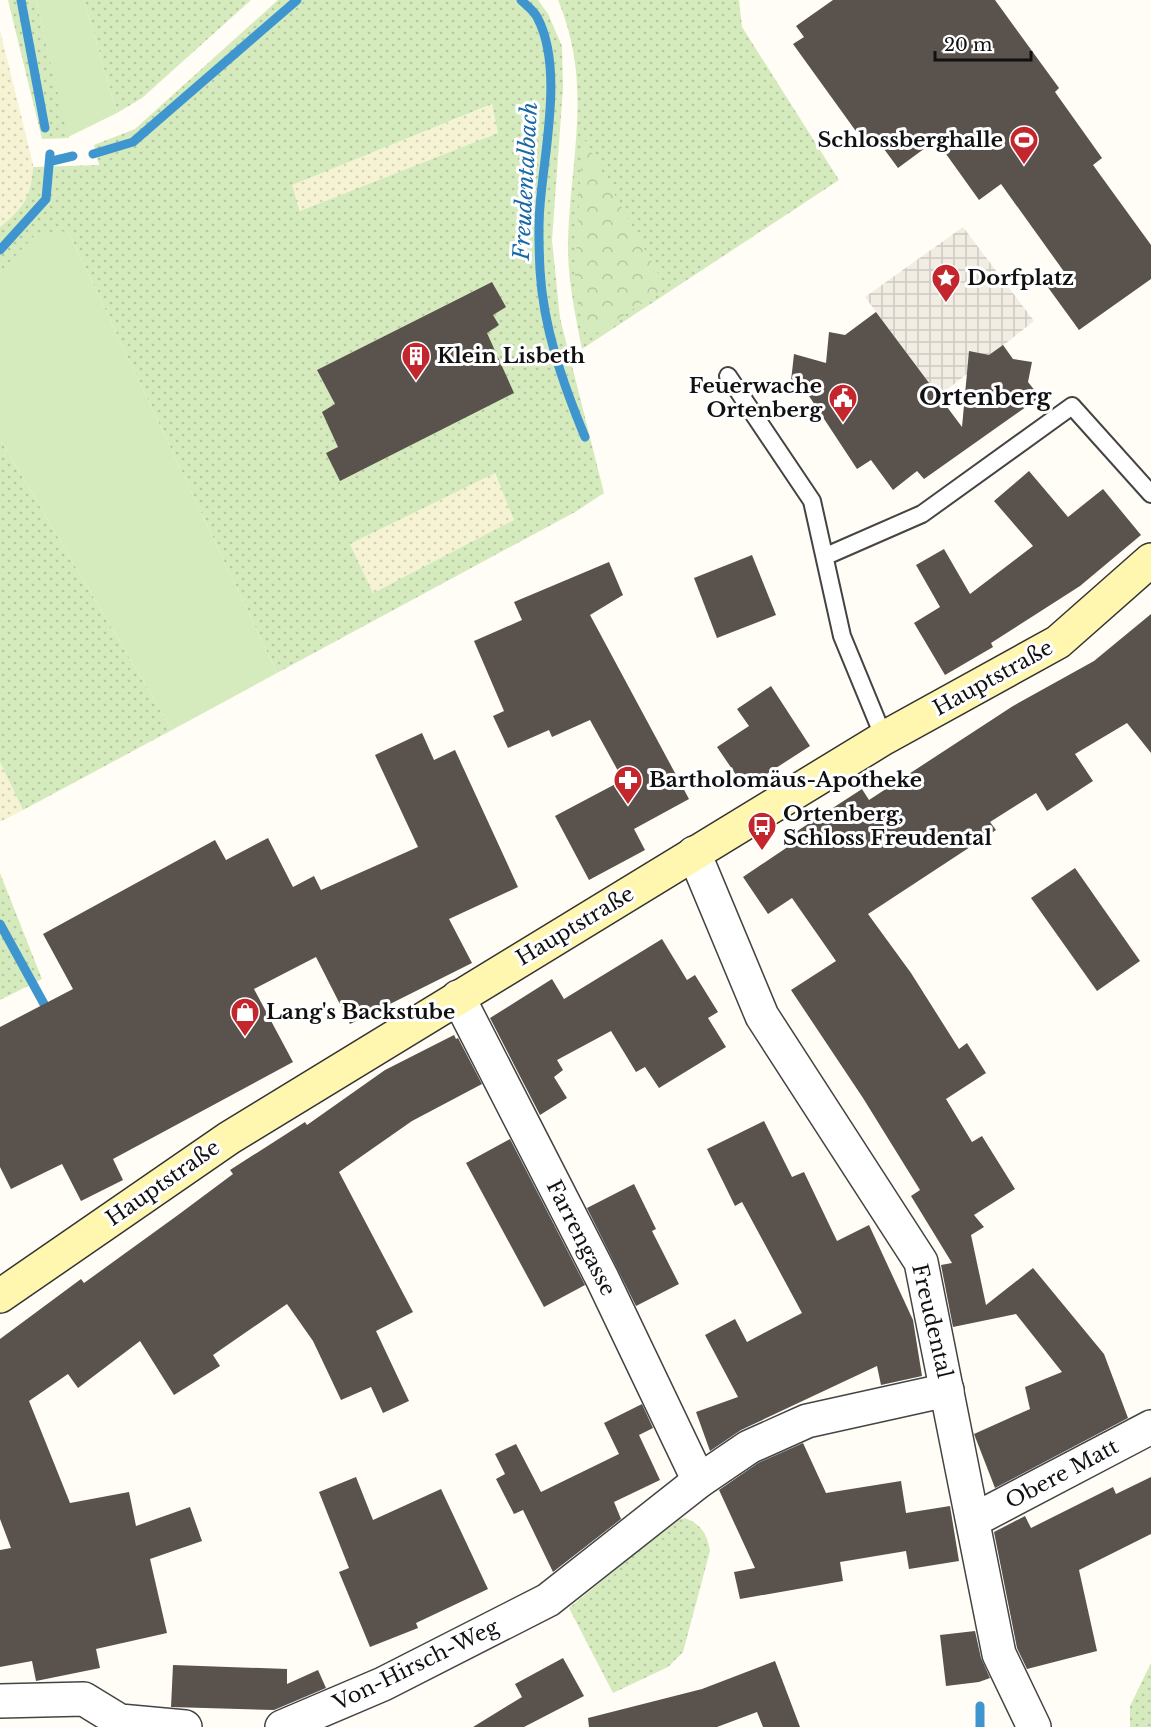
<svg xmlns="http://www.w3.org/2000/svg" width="1151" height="1727" viewBox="0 0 1151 1727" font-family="'Libre Baskerville',serif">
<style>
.farmland{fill:url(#farmland-dots)}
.grass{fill:url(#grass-dots);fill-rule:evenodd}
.park{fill:url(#park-crowns)}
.garden{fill:#d5ebbd}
.plaza{fill:url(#plaza-grid)}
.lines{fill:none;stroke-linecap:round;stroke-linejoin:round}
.stream{stroke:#3f96cf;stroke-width:9}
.building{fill:#5a524d}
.lane-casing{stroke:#444;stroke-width:20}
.street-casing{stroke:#444;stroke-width:36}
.secondary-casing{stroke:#333;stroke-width:36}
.lane{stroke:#fff;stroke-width:16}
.street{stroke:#fff;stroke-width:33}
.secondary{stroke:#fff6b0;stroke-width:33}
.labels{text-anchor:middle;stroke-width:6;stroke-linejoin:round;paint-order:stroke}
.poi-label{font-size:21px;font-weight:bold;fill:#111;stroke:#fff;text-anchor:start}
.street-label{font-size:21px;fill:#111;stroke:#fff}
.water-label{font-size:22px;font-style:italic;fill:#1768a6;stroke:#fff}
.quarter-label{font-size:24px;font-weight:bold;fill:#111;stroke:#fff}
</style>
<defs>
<pattern id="farmland-dots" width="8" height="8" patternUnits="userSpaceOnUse" patternTransform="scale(1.5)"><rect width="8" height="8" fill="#f6f3d4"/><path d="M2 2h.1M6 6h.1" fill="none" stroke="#d2cfb5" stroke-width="1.8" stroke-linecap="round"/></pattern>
<pattern id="grass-dots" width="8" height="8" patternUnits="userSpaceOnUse" patternTransform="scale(1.5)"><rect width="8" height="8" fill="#d5ebbd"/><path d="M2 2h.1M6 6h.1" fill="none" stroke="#b6c8a1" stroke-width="1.8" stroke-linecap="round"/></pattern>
<pattern id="park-crowns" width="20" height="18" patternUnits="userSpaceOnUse" patternTransform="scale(1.5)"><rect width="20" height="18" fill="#d5ebbd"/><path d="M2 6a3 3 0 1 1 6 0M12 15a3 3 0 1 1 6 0" fill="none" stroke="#b6c8a1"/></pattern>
<pattern id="plaza-grid" width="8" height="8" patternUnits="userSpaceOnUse" patternTransform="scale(1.5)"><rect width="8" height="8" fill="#f1ede2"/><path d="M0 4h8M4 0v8" fill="none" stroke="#cecac1"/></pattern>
</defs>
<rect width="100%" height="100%" fill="#fffdf5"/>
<g class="farmland">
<path d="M0,30l33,134 -1,25 -11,20 -21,18z"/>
<path d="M493,104l6,29 -198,78 -10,-26z"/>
<path d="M494,472l21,48 -142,73 -23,-49z"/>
<path d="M0,762l23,48 -23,12z"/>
</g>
<g class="grass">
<path d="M8,0h28l33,138 -27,1z"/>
<path d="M84,0h167l-109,98 -25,15z"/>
<path d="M278,0h260l10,14 14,32 1,42 -11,152 8,78 44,175 -29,19 -298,161 -209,-442 -60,34 -8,7v-45c23,-19 31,-28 33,-60l66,-2 -5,-20 41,-16zM492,104l6,29 -198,78 -8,-26zM495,473l19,47 -141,73 -23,-49z"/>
<path d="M558,0h181l3,27 97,153 -257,169c-7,-36 -15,-72 -14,-109 3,-87 25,-156 -10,-240z"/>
<path d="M0,439l172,291 -149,80 -23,-48z"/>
<path d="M0,873l42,106 -42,21z"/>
<path d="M685,1518c16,6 22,16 25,33l-27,101 -15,15 -55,26 -44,-85 107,-88z"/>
<path d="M1151,1663v64h-21v-21z"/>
</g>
<path class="park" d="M583,137l83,151 -79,51 -12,-63z"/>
<g class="garden">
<path d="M36,0h48l33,113 -49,24z"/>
<path d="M68,231l209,442 -105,57 -172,-291v-167l36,-38z"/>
</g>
<path class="plaza" d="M963,227l71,94 -95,75 -74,-99z"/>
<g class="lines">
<g class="stream">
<path d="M21,0l24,128"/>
<path d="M521,0c5,5 12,10 16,17 27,50 7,134 3,189 -2,21 -1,43 0,64 3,57 23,114 45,167"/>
<path d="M93,154l40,-12 164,-142"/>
<path d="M52,161l21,-5"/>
<path d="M0,250l46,-51 4,-45"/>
<path d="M0,924l49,89"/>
<path d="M980,1727v-21"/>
</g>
</g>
<g class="building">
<path d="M833,0h162l64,88 -4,4 47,66 -9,7 58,80v34l-72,51 -32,-44 18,-13 -64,-89 -22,16 -43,-60 -38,28 -25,-34 -10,7 -70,-97 11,-7 -8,-11z"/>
<path d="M492,282l14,25 -13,8 6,10 -12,8 27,60 -174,88 -14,-28 12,-6 -16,-35 13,-8 -18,-34z"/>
<path d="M876,312l86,115 7,-76 20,4 14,-10 10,14 19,3 -4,20 12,15 -116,82 -7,-8 -24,19 -22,-30 -14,9 -50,-76 -17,-3 4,-36 32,9 3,-31 16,3z"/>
<path d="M1029,471l39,46 35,-28 38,46 -61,51 -89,57 2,4 -48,28 -31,-52 26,-16 -24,-42 28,-16 26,45 63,-48 -39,-45z"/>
<path d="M752,555l24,60 -59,23 -23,-60z"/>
<path d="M609,562l14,33 -33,20 99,184 -55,30 11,21 -56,30 -34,-64 68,-36 -33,-60 -38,17 -3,-7 -41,18 -15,-32 11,-5 -30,-70 48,-21 -8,-18z"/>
<path d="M1151,614v139l-24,-30 -52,31 18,27 -46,30 -11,-18 -46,29 6,8 -128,84 43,59 48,76 8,-6 19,30 -40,26 26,43 10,-6 33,53 -41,26 10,12 -13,8 15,70 47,-37 71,86 24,64 -133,70 -21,-54 56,-25 -5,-22 37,-15 -46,-58 -63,13 -12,-62 11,-2 -41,-67 9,-6 -57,-92 -72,-108 45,-29 -44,-63 -24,16 -25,-37 49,-33 -4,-7 74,-48 7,11 144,-94 81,-45z"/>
<path d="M771,686l39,60 -65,42 -28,-41 32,-21 -12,-17z"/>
<path d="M422,733l12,27 21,-10 63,137 -69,32 23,44 -122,61 -34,-67 -62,32 39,73 -180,97 10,21 -42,21 -19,-37 -51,25 -11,-22v-140l73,-38 -30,-55 172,-94 11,20 42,-22 25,49 21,-11 7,14 97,-43 -43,-92z"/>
<path d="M1075,868l65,93 -43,30 -66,-93z"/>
<path d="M662,939l25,41 8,-5 23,37 -10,6 18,29 -67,41 -14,-21 -9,5 -25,-41 -54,29 6,10 -9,7 13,21 -27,17 -50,-97 62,-39 12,20z"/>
<path d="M454,1035l2,4 2,-1 24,46 -70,37 -73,51 74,140 -37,19 33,70 -26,12 -12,-26 -30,13 -28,-59 -26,-37 -74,51 7,11 -46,29 -34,-54 -62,47 -10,-14 -39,27 41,102 59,-11 7,34 54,-19 12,34 -52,18 17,74 -71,16 4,19 -64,13 -4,-20 -32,6v-117l11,-2 -11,-29v-180l81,-60 3,4 94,-68 55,-41 -3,-4 75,-48 2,3 78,-55z"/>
<path d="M764,1121l28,56 12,-5 33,69 32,-16 44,95 9,56 -41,9 -4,-19 -136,64 -31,21 -14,-39 42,-15 -33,-62 30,-16 12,23 55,-29 -60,-111 -7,4 -28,-57z"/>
<path d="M510,1139l75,146 -41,22 -78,-144z"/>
<path d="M634,1184l22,45 -4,2 27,53 -43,22 -49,-98z"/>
<path d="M642,1404l11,24 -14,7 21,45 -46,22 7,17 -68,53 -30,-62 -9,4 -18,-35 9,-5 -10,-20 21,-10 25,48 78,-38 -15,-31z"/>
<path d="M803,1443l23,50 75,-12 5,32 44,-7 9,55 -50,8 -3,-18 -66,11 3,19 -103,18 -6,-27 21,-4 -36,-78 39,-27z"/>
<path d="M356,1477l17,43 68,-31 47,100 -72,34 2,5 -48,19 -31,-75 10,-4 -30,-76z"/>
<path d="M1151,1477v57l-72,36 18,81 -70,18 -10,-21 -23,-116 31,-16 6,12 82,-41 3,7z"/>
<path d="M975,1631l6,27 9,20 -11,4 -33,4 -6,-51z"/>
<path d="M563,1658l21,38 -60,31h-51l49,-30 -7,-13z"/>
<path d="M775,1661l25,66h-37l-6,-15 -40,15h-128l-1,-9 114,-29z"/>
<path d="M173,1665l114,4v15l31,-14 8,18 -52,22 -103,-3z"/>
</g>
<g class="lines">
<g class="lane-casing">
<g id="lane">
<path d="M728,376l84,125 30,135 42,102"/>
<path d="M826,556l96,-42 150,-108 79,88"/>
</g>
</g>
<g class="street-casing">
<g id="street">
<path d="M694,853l68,163 159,246 78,392 35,73"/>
<path d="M458,997l144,281 97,203"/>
<path d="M974,1520l177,-93"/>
<path d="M0,1701l84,-2 36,22 65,6"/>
<path d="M282,1727l101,-43 165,-84 151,-119 50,-34 58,-26 140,-31"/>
</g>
</g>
<g class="secondary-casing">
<path id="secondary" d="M0,1296l229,-158 655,-400 174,-96 93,-82"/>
</g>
<use href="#lane" class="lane"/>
<use href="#street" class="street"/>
<use href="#secondary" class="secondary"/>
</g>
<defs>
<g id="stadium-pin" transform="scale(1.5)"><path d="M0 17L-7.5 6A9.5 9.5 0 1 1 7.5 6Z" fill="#c4262e" stroke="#fff"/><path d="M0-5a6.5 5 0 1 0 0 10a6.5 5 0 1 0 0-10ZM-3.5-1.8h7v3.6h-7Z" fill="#fff"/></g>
<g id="sight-pin" transform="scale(1.5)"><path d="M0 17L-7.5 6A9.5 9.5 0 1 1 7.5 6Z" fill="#c4262e" stroke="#fff"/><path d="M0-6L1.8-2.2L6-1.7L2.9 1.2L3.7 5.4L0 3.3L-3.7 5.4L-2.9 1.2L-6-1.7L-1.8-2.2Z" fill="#fff"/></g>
<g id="building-pin" transform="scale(1.5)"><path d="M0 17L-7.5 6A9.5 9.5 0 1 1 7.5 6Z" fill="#c4262e" stroke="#fff"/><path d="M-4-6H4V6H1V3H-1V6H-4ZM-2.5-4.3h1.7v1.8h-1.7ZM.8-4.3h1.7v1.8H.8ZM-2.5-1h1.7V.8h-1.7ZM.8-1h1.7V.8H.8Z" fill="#fff"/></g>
<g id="civic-pin" transform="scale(1.5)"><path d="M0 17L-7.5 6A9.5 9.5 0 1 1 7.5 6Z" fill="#c4262e" stroke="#fff"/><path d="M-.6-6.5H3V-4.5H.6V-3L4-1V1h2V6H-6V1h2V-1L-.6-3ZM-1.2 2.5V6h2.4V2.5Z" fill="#fff"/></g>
<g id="pharmacy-pin" transform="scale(1.5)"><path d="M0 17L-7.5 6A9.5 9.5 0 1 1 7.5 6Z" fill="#c4262e" stroke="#fff"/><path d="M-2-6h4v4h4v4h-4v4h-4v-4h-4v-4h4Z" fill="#fff"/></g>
<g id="bus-pin" transform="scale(1.5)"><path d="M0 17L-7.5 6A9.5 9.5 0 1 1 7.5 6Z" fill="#c4262e" stroke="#fff"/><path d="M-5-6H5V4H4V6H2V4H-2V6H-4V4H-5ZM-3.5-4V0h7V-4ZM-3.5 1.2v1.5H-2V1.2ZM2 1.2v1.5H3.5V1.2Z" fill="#fff"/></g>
<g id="shop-pin" transform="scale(1.5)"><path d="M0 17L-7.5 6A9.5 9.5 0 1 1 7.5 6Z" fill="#c4262e" stroke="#fff"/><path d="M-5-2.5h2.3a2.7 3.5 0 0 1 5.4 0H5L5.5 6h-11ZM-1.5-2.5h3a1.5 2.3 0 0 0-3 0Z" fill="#fff"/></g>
</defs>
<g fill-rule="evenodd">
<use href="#stadium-pin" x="1024" y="140"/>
<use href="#sight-pin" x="946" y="278"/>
<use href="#building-pin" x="416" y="356"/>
<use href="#civic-pin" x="843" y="398"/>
<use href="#pharmacy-pin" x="628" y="780"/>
<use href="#bus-pin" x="762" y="826"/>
<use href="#shop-pin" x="245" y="1012"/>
</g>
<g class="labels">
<g class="poi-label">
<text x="1003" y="147" text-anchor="end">Schlossberghalle</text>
<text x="967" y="285">Dorfplatz</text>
<text x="437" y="363">Klein Lisbeth</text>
<text x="822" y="393" text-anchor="end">Feuerwache<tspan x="822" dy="24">Ortenberg</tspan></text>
<text x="649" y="787">Bartholomäus-Apotheke</text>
<text x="783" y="821">Ortenberg,<tspan x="783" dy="24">Schloss Freudental</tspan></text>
<text x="266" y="1019">Lang's Backstube</text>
</g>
<g class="street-label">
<text transform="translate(993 678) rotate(-29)" y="7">Hauptstraße</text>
<text transform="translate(575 926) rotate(-31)" y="7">Hauptstraße</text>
<text transform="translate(163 1183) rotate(-35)" y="7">Hauptstraße</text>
<text transform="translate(581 1238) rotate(63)" y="7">Farrengasse</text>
<text transform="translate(932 1321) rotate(77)" y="7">Freudental</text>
<text transform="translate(1062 1474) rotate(-28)" y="7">Obere Matt</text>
<text transform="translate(416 1665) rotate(-26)" y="7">Von-Hirsch-Weg</text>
</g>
<g class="water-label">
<text transform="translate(525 181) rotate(-87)" y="8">Freudentalbach</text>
</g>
<g class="quarter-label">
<text x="985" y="405">Ortenberg</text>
</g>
</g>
<path d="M935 51v9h96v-9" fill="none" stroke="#111111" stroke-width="3"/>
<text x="944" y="51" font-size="18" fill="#111111" stroke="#ffffff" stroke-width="4.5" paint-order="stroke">20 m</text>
</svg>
